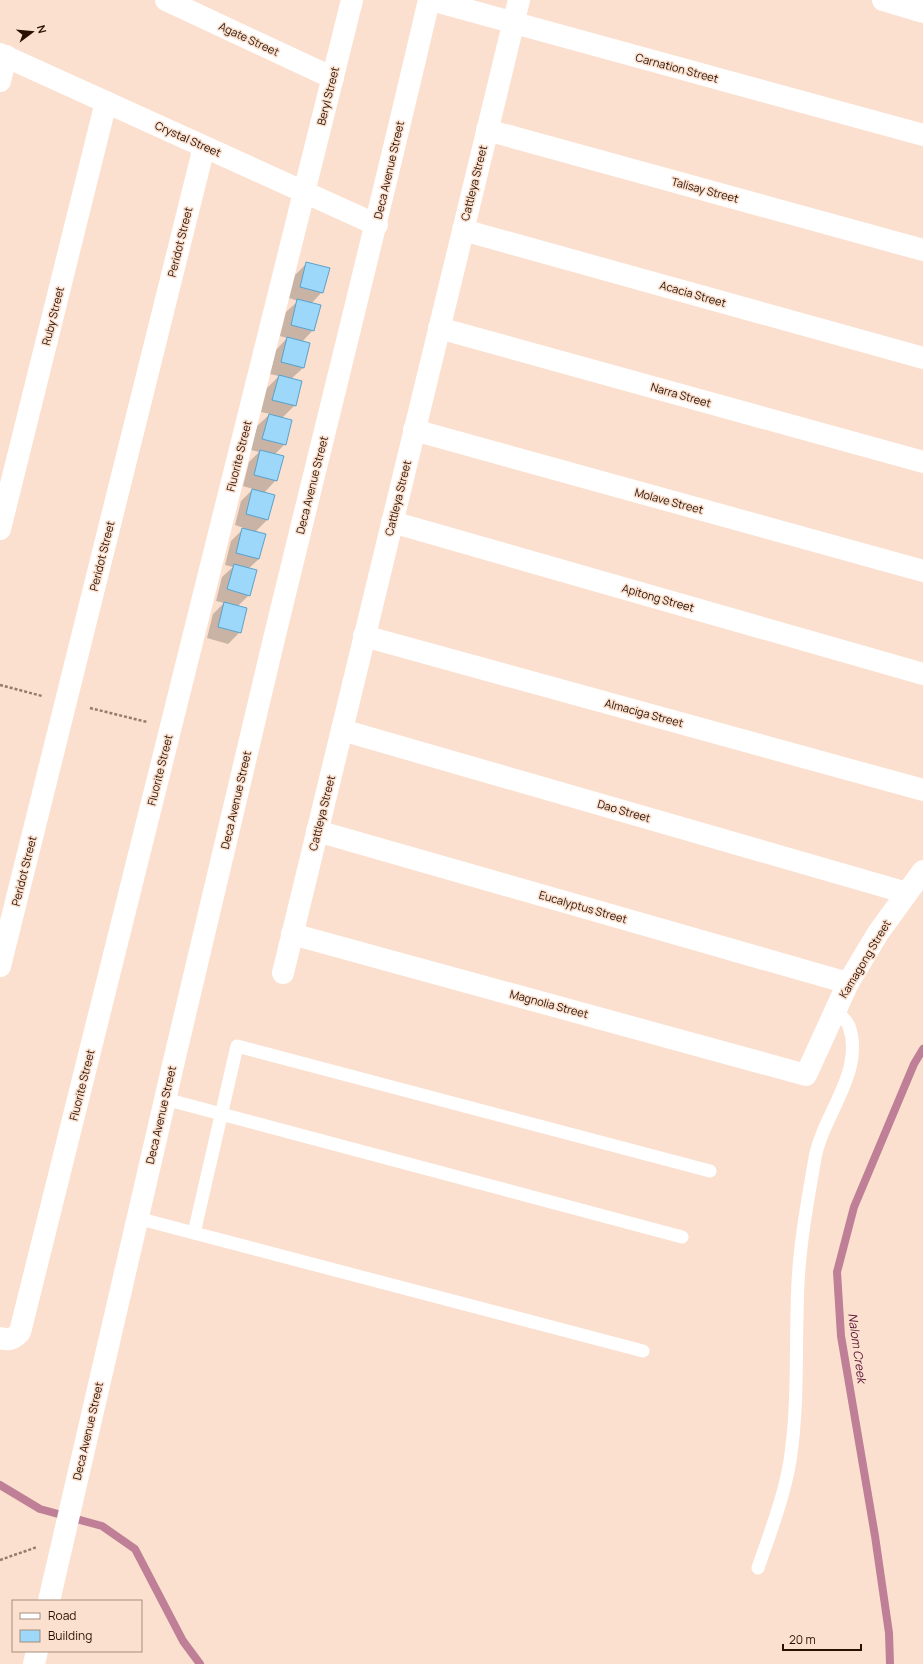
<svg xmlns="http://www.w3.org/2000/svg" width="923" height="1664" viewBox="0 0 923 1664" font-family="Manrope,sans-serif">
<style>
.shadow{fill:#0003}
.lines{fill:none;stroke-linecap:round;stroke-linejoin:round}
.stream{stroke:#be7f97;stroke-width:8}
.building{fill:#9dd7f9;stroke:#59a2cb}
.path{stroke:#957b6b;stroke-width:2.5;stroke-dasharray:3 2;stroke-linecap:butt}
.lane{stroke:#fff;stroke-width:13}
.street{stroke:#fff;stroke-width:22}
.labels{text-anchor:middle;stroke-width:3;stroke-linejoin:round;paint-order:stroke}
.street-label{font-size:11px;fill:#291102;stroke:#fbe0cf}
.water-label{font-size:12px;font-style:italic;fill:#5a0f35;stroke:#fbe0cf}
</style>
<rect width="100%" height="100%" fill="#fbe0cf"/>
<path class="shadow" d="M307,263l15,29 -11,12 2,26 -11,12 1,26 -12,11 4,26 -13,13 3,26 -10,10 1,26 -12,13 4,26 -13,13 4,27 -11,10 1,26 -11,11 2,26 -12,12 -21,-6 6,-24 11,-11 -8,-2 6,-24 11,-10 -8,-2 6,-24 13,-13 -9,-3 6,-24 12,-12 -10,-3 6,-24 10,-10 -8,-2 6,-24 13,-12 -9,-2 6,-24 12,-12 -9,-2 6,-24 11,-12 -7,-2 6,-24 12,-11 -9,-3 6,-23z"/>
<g class="lines">
<g class="stream">
<path d="M0,1485l40,24 62,17 33,23 48,92 17,23"/>
<path d="M890,1664l-1,-31 -14,-97 -34,-200 -4,-64 17,-65 60,-143 9,-15"/>
</g>
</g>
<g class="building">
<path d="M306,262l24,6 -7,25 -23,-6z"/>
<path d="M297,299l24,6 -7,26 -23,-6z"/>
<path d="M287,337l23,6 -6,25 -23,-6z"/>
<path d="M279,375l23,6 -6,25 -24,-6z"/>
<path d="M269,414l23,6 -6,25 -24,-6z"/>
<path d="M260,450l24,6 -7,25 -23,-6z"/>
<path d="M252,489l23,6 -7,25 -22,-6z"/>
<path d="M242,528l24,6 -7,25 -23,-6z"/>
<path d="M234,564l23,6 -7,26 -23,-7z"/>
<path d="M224,602l23,6 -6,25 -23,-6z"/>
</g>
<g class="lines">
<g class="path">
<path d="M0,685l42,11"/>
<path d="M90,708l57,14"/>
<path d="M0,1560l37,-13"/>
</g>
<g class="lane">
<path d="M165,1099l517,138"/>
<path d="M137,1218l506,133"/>
<path d="M194,1233l43,-187 473,125"/>
<path d="M758,1568c12,-35 26,-71 32,-107 9,-59 5,-119 8,-178 2,-42 10,-84 17,-125 8,-44 50,-86 34,-132 -2,-5 -9,-11 -13,-16"/>
</g>
<g class="street">
<path d="M166,0l167,78"/>
<path d="M431,0l492,135"/>
<path d="M883,0l40,12"/>
<path d="M0,54l377,171"/>
<path d="M0,81l6,-25"/>
<path d="M487,130l436,120"/>
<path d="M463,230l460,128"/>
<path d="M439,328l484,134"/>
<path d="M414,430l509,141"/>
<path d="M392,522l531,152"/>
<path d="M0,529l106,-427"/>
<path d="M364,636l559,154"/>
<path d="M342,730l565,163"/>
<path d="M317,831l531,152"/>
<path d="M292,934l514,141 42,-92 30,-50 45,-62"/>
<path d="M0,966l204,-819"/>
<path d="M283,973l236,-973"/>
<path d="M0,1338c9,3 14,1 20,-6l332,-1332"/>
<path d="M49,1601c74,-320 147,-639 224,-958 52,-214 106,-428 156,-643"/>
<path d="M34,1664l3,-13"/>
</g>
</g>
<g class="labels">
<g class="street-label">
<text transform="translate(249 39) rotate(25)" y="4">Agate Street</text>
<text transform="translate(677 68) rotate(15)" y="4">Carnation Street</text>
<text transform="translate(328 96) rotate(-76)" y="4">Beryl Street</text>
<text transform="translate(188 139) rotate(24)" y="4">Crystal Street</text>
<text transform="translate(389 170) rotate(-77)" y="4">Deca Avenue Street</text>
<text transform="translate(474 183) rotate(-76)" y="4">Cattleya Street</text>
<text transform="translate(705 190) rotate(15)" y="4">Talisay Street</text>
<text transform="translate(180 242) rotate(-76)" y="4">Peridot Street</text>
<text transform="translate(693 294) rotate(16)" y="4">Acacia Street</text>
<text transform="translate(53 316) rotate(-76)" y="4">Ruby Street</text>
<text transform="translate(681 395) rotate(16)" y="4">Narra Street</text>
<text transform="translate(239 456) rotate(-76)" y="4">Fluorite Street</text>
<text transform="translate(312 485) rotate(-76)" y="4">Deca Avenue Street</text>
<text transform="translate(398 498) rotate(-76)" y="4">Cattleya Street</text>
<text transform="translate(669 501) rotate(15)" y="4">Molave Street</text>
<text transform="translate(102 556) rotate(-76)" y="4">Peridot Street</text>
<text transform="translate(658 598) rotate(16)" y="4">Apitong Street</text>
<text transform="translate(644 713) rotate(15)" y="4">Almaciga Street</text>
<text transform="translate(160 770) rotate(-76)" y="4">Fluorite Street</text>
<text transform="translate(236 800) rotate(-77)" y="4">Deca Avenue Street</text>
<text transform="translate(624 811) rotate(16)" y="4">Dao Street</text>
<text transform="translate(322 813) rotate(-76)" y="4">Cattleya Street</text>
<text transform="translate(24 871) rotate(-76)" y="4">Peridot Street</text>
<text transform="translate(583 907) rotate(16)" y="4">Eucalyptus Street</text>
<text transform="translate(865 959) rotate(-59)" y="4">Kamagong Street</text>
<text transform="translate(549 1004) rotate(15)" y="4">Magnolia Street</text>
<text transform="translate(82 1085) rotate(-76)" y="4">Fluorite Street</text>
<text transform="translate(161 1115) rotate(-77)" y="4">Deca Avenue Street</text>
<text transform="translate(88 1431) rotate(-77)" y="4">Deca Avenue Street</text>
</g>
<g class="water-label">
<text transform="translate(857 1348) rotate(82)" y="4">Nalom Creek</text>
</g>
</g>
<rect x="12" y="1600" width="130" height="52" fill="#fbe0cf" stroke="#a78d7d"/>
<rect x="20" y="1613" width="20" height="6" fill="#ffffff" stroke="#a78d7d"/>
<text x="48" y="1620" font-size="12" fill="#291102">Road</text>
<rect x="20" y="1630" width="20" height="12" fill="#9dd7f9" stroke="#a78d7d"/>
<text x="48" y="1640" font-size="12" fill="#291102">Building</text>
<g transform="translate(32 32) rotate(74)" stroke="#fbe0cf" stroke-width="3" paint-order="stroke">
<path d="M0-3L7 15L0 10L-7 15Z" fill="#291102"/>
<text y="-6" font-size="11" font-weight="bold" text-anchor="middle" fill="#291102">N</text>
</g>
<path d="M783 1644v6h78v-6" fill="none" stroke="#291102" stroke-width="2"/>
<text x="789" y="1644" font-size="12" fill="#291102" stroke="#fbe0cf" stroke-width="3" paint-order="stroke">20 m</text>
</svg>
